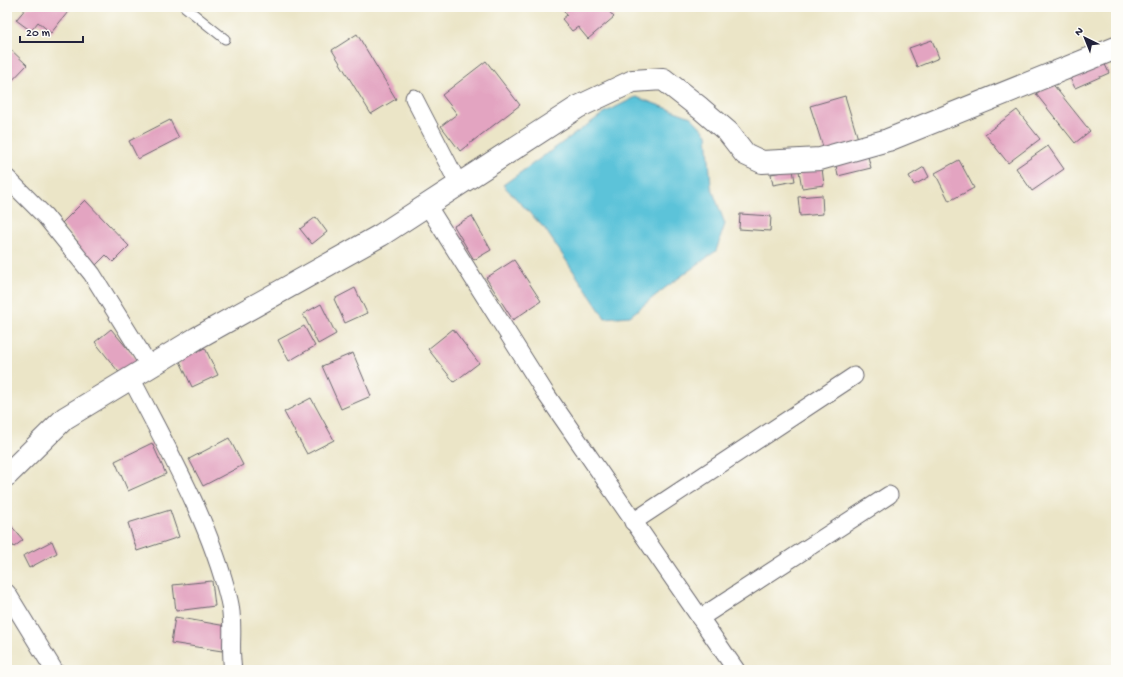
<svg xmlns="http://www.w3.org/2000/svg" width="1123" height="677" viewBox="0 0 1123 677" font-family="'Gochi Hand',sans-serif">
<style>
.water{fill:#5cc3d9;stroke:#3f728a}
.building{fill:#e3a4c1}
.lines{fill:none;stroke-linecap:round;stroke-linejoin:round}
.service-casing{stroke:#68666c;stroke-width:11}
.minor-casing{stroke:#68666c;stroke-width:19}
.secondary-casing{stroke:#68666c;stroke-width:24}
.service{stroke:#fff;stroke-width:9}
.minor{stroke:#fff;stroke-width:17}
.secondary{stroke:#fff;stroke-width:22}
</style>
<rect width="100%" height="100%" fill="#fdfcf7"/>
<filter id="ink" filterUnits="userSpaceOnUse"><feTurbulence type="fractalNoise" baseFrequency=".025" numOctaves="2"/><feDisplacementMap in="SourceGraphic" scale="8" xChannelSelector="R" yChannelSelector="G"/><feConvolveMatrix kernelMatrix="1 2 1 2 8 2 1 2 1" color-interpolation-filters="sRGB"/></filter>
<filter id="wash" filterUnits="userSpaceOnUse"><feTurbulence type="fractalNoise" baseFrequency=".012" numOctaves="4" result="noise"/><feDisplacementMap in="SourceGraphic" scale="16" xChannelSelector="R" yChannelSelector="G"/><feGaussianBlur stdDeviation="0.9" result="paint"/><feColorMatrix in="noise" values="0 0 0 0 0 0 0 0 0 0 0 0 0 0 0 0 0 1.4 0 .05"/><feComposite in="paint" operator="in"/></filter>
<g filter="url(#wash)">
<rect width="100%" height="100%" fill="#ebe5c7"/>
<path class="water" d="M636,97l55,20 16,17 4,52 14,38 -9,27 -51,37 -35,28 -25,2 -60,-89 -42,-44 101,-72z"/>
<g id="blocks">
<g class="building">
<path d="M27,7h45l-21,26 -13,-11 -7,9 -15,-11z"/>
<path d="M561,7h44l9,10 -26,22 -10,-12 -6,4 -10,-12 5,-4z"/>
<path d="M357,34l39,65 -25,15 -39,-64z"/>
<path d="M932,40l7,18 -22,9 -8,-19z"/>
<path d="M7,46l20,19 -20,21z"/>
<path d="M1102,58l7,15 -34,15 -7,-14z"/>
<path d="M486,61l34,44 -60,46 -19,-25 16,-12 -15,-19z"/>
<path d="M1051,82l39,49 -15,12 -39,-49z"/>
<path d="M845,96l14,46 -34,11 -15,-47z"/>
<path d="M1017,110l23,29 -32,24 -23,-29z"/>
<path d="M170,120l9,18 -41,21 -9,-18z"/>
<path d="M1048,146l16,23 -32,22 -16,-23z"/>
<path d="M867,153l4,15 -33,8 -3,-16z"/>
<path d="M959,160l15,28 -25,13 -14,-28z"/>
<path d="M924,167l5,10 -15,8 -5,-9z"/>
<path d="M822,168l2,17 -22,3 -3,-17z"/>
<path d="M793,170l2,11 -22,4 -2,-11z"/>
<path d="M822,195l1,19 -23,2 -2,-19z"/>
<path d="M85,200l44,46 -16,16 -7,-7 -11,11 -20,-21 3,-3 -17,-18z"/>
<path d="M740,214l31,2 -1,15 -31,-2z"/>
<path d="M472,216l19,34 -17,10 -20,-34z"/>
<path d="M316,217l11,15 -15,12 -12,-15z"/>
<path d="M514,260l27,41 -28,19 -27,-42z"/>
<path d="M355,288l12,25 -22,10 -11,-24z"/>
<path d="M321,304l15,30 -18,10 -15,-30z"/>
<path d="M304,326l11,20 -26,15 -11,-21z"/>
<path d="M111,329l27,32 -17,14 -26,-33z"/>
<path d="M453,329l26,34 -25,19 -26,-33z"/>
<path d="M205,348l13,27 -26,12 -13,-28z"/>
<path d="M353,353l18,43 -30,13 -19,-43z"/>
<path d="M311,398l23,42 -27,14 -23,-42z"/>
<path d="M229,438l14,27 -40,21 -14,-27z"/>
<path d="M152,443l14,31 -38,17 -13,-30z"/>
<path d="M170,510l9,27 -42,14 -9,-28z"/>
<path d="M9,523l14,17 -9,7 -7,-10v-12z"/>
<path d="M52,541l5,12 -28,15 -6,-12z"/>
<path d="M212,581l3,25 -39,5 -3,-26z"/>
<path d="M175,617l51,9 -4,25 -51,-8z"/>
</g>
</g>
</g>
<g filter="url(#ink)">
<use href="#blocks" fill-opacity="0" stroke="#68666c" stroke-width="1"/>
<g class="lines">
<g class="service-casing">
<path id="service" d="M185,7l40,32"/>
</g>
<g class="minor-casing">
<g id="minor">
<path d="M414,98l45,87"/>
<path d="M7,178l38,38 47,58 58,93"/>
<path d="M427,205l119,189 190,276"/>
<path d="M131,378c37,72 79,144 98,222 6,23 0,47 4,70"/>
<path d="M633,522l221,-146"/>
<path d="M7,593l47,77"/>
<path d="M700,618l189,-123"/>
</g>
</g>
<g class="secondary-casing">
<path id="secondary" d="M7,475l58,-57 132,-80 184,-103 197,-128 55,-26 30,-2 37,29 28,24 17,22 17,8 58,-3 68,-19 228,-92"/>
</g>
<use href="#service" class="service"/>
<use href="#minor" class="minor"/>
<use href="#secondary" class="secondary"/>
</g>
</g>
<rect width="1123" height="677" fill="none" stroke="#fdfcf7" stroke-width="24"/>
<g transform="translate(1085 38) rotate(317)" stroke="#fdfcf7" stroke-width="3" paint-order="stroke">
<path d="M0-3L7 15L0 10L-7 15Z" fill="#22223b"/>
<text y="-6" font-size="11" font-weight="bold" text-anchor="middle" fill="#22223b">N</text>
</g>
<path d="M20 36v6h63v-6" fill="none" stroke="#22223b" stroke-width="2"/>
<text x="26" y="36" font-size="12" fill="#22223b" stroke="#fdfcf7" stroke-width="3" paint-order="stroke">20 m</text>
</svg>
